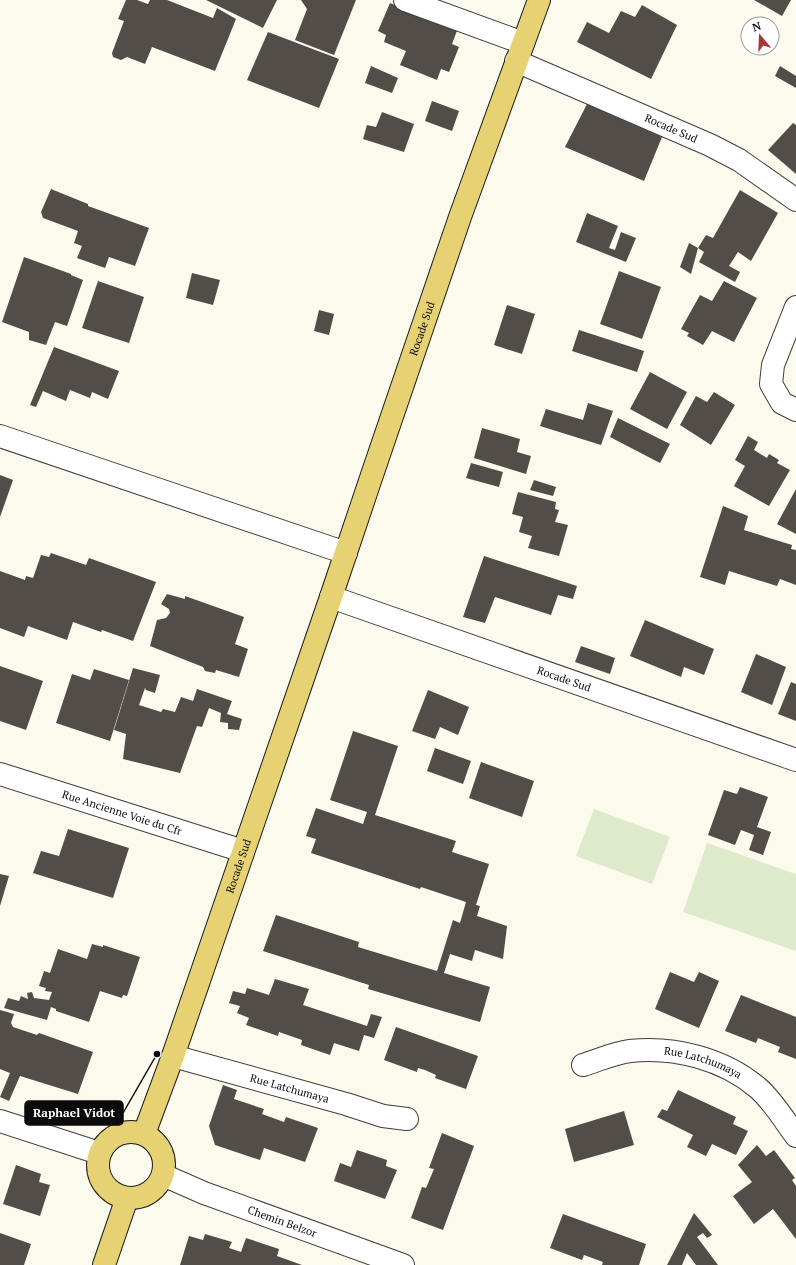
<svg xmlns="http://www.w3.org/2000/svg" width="796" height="1265" viewBox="0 0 796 1265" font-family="'PT Serif',serif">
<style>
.pitch{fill:#deebcb}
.building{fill:#524d49}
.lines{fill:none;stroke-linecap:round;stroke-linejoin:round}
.minor-casing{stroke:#3e3e3e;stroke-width:24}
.major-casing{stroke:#1c1c1c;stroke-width:24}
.minor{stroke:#fff;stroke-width:22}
.major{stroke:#e6d173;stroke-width:22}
.labels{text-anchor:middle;stroke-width:4;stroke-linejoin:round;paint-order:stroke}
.street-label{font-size:11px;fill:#0b0b0b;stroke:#fff}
.leader{fill:none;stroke:#0b0b0b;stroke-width:1.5}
.callout-dot{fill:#0b0b0b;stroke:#fff;stroke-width:1.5}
.callout{fill:#0b0b0b;stroke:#0b0b0b;stroke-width:1.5}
.callout-label{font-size:12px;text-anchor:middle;font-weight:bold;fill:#fff}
</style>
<rect width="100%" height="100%" fill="#fcfaec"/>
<g class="pitch">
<path d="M594,809l76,28 -18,47 -76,-28z"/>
<path d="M707,843l89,31v77l-113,-39z"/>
</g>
<g class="building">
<path d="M126,0h11l11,4 2,-4h17l46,18 4,-10 19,11 -21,52 -63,-24 -7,17 -18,-7 -6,3 -8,-3 -1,-4 12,-32 -6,-2z"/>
<path d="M206,0h71l-14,28z"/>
<path d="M301,0h55l-22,55 -39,-15 12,-31z"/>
<path d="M754,0h37l-9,16z"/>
<path d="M390,3l31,13 37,12 -6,16 7,3 -10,25 -8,-3 -4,11 -37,-15 6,-14 -22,-9 2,-7 -8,-4z"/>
<path d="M642,5l35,20 -26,54 -74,-37 10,-20 22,11 12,-22 14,6z"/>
<path d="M268,32l71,27 -20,49 -72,-28z"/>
<path d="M371,66l27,12 -6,15 -27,-10z"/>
<path d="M780,66l16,10v12l-21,-12z"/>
<path d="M432,101l27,10 -7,20 -27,-10z"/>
<path d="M587,104l75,33 -18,44 -79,-34z"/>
<path d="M382,112l32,12 -10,28 -41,-13 4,-14 9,2z"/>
<path d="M793,123l3,2v49l-28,-24z"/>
<path d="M51,189l37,15v2l61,22 -14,38 -26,-9 -4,11 -28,-10 5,-12 -8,-3 4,-12 -35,-13 -2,-6z"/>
<path d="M740,190l38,23 -27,48 -13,-9 -9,14 11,6 -5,10 -36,-20 5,-10 -6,-4 8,-13 7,3z"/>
<path d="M587,213l31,13 -9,22 6,2 6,-18 15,6 -10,24 -50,-20z"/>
<path d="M689,243l9,5 -7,26 -11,-7z"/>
<path d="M24,257l47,17v1l12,5 -16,46 -12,-4 -9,23 -17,-5v-8l-27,-10z"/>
<path d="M619,271l42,16 -19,52 -42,-15z"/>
<path d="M192,273l28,7 -7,25 -27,-7z"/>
<path d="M98,281l46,16 -15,46 -47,-15z"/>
<path d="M724,281l33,17 -23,44 -22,-11 -9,14 -16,-9 2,-3 -8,-4 19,-34 12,6z"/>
<path d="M507,305l28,9 -13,40 -28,-9z"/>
<path d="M319,310l15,4 -5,21 -15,-4z"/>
<path d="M579,330l65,21 -7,21 -65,-21z"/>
<path d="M54,347l65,24 -11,28 -16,-7 -2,6 -20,-8 -4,11 -23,-10 -7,16 -6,-2z"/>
<path d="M650,372l37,20 -20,37 -37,-20z"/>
<path d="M714,392l21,13 -24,40 -31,-20 16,-29 11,6z"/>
<path d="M588,403l25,8 -12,34 -61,-19 6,-17 37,11z"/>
<path d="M618,418l52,26 -10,19 -50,-26z"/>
<path d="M482,428l38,11 -3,13 14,4 -5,18 -52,-16z"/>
<path d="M748,436l10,6 -4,8 13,8 2,-4 10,6 -2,3 13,7 -21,36 -35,-20 11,-20 -10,-6z"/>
<path d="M471,463l32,9 -4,15 -33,-9z"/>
<path d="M0,475l13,5 -13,37z"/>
<path d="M534,480l22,7 -3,9 -23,-6z"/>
<path d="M796,489v45l-19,-10z"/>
<path d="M518,492l38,10 -1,7 4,1 -4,12 13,3 -9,31 -31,-8 4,-12 -13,-4 4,-15 -11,-3z"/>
<path d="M723,506l25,10 -4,14 48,15 -1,4 5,1v35l-16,-6 -3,7 -48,-15 -4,14 -25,-8z"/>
<path d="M51,553l35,12 3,-7 67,24 -23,59 -31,-11 -1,2 -28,-10 -6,18 -39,-14 -4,11 -24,-9v-57l25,9 1,-4 7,2 8,-23 8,2z"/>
<path d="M484,556l93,30 -4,13 -15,-4 -7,20 -56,-18 -10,26 -22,-6z"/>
<path d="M167,594l18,5v-3l59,21 -9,27 13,5 -9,28 -23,-7 -1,3 -10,-2 -2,-4 -53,-21 7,-26 9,-2 4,-5 -1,-4 -8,-5z"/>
<path d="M645,620l69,29 -10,26 -20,-8 -3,10 -51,-21z"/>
<path d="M581,646l34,12 -5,16 -35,-12z"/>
<path d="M756,654l30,13 -14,38 -31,-13z"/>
<path d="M0,666l43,15 -17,49 -26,-9z"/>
<path d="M133,668l27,7 -5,18 -9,-3 -1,-2 -6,17 22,7 2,-3 12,3 6,-15 12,4 4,-12 35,12 -5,13 15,5 -3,11 -11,-1v-6l-8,-1 1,-9 -12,-5 -7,19 -5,-1 -17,47 -57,-14 3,-25 -12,-4z"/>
<path d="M94,669l35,11 -19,61 -54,-18 16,-49 18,6z"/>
<path d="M791,682l5,2v37l-18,-7z"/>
<path d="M428,690l41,17 -11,28 -18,-8 -5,12 -23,-8z"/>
<path d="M353,731l45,15 -23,69 81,26 -4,11 37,12 -13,41 4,1 -3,10 30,10 -4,33 -28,-9 -3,11 -22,-7 -6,19 46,14 -10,35 -112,-33 1,-4 -106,-34 13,-36 83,27 -1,5 79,24 16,-51 7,3 6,-21 -45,-15 -1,2 -109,-36 5,-14 -10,-3 10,-28 47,16 4,-12 -37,-12z"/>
<path d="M435,748l36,13 -8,23 -36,-13z"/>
<path d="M481,762l53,19 -12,36 -53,-19z"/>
<path d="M740,787l28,10 -11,30 14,5 -8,23 -14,-5 5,-15 -13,-5 -6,15 -27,-10 16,-45 13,4z"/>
<path d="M68,829l61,19 -16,50 -80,-25 8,-22 18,5z"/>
<path d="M0,874l9,2 -9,30z"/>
<path d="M92,944l11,3v-2l37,12 -13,39 -4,-1 -1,3 -22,-7 -11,31 -33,-11v-2l-5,-2 -4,13 -43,-12 4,-10 11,3 2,-5 7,3 -1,-6 5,-1 2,6 15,2 3,-8 -7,-1 1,-3 -7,-2 5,-15 6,2 8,-24 29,10z"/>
<path d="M670,972l24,10 5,-10 20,9 -20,47 -44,-19z"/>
<path d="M275,979l34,10 -6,16 64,21 4,-12 11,3 -8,21 -10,-3 -5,16 -25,-8 -4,12 -29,-10 1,-5 -23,-8 -1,4 -32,-11 3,-7 -12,-5 3,-7 -11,-3 4,-12 12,3 2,-6 22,7z"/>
<path d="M741,995l55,22v42l-18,-7 2,-5 -22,-9 -2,5 -31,-12z"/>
<path d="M0,1010l14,4 -3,9 2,4 24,8 2,-2 54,19 -15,42 -58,-18 -11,25 -9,-4 10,-24 -10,-4z"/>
<path d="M396,1027l82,29 -12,33 -31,-11 1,-3 -11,-5 -7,-2 -1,4 -33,-12z"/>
<path d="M223,1085l14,5 -3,9 30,10 -2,5 22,8 2,-5 32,11 -13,34 -41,-14 -4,12 -45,-15 -6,-19z"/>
<path d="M678,1090l58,27 -3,7 15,7 -12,24 -24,-11 -6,12 -19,-9 6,-12 -36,-18 5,-8 5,2z"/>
<path d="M624,1111l10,34 -60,17 -9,-33z"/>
<path d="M442,1133l32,13 -31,84 -32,-12 11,-31 4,1 8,-19 -5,-1z"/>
<path d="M757,1145l9,11 8,-6 21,28 -3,2 4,6v53l-23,-30 -19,15 -21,-28 19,-14 -14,-17z"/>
<path d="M357,1150l30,10 -1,6 11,4 -12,29 -51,-18 6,-18 11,4z"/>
<path d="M16,1165l25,9 -2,8 11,3 -10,31 -37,-12z"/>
<path d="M694,1213l18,22 -5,3 -4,-5 -6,4 21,28h-22l-9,-12 -5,12h-15z"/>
<path d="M563,1214l83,30 -7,21h-37l1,-3 -19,-7 -2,5 -32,-12z"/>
<path d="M0,1233l31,11 -7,21h-24z"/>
<path d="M205,1234l27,8 -3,6 12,4 5,-14 33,11 -2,7 25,9h-122l9,-29 14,4z"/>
</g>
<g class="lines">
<g class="minor-casing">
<g id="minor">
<path d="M405,0l118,43"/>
<path id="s1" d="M516,61l194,84 29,15 57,40"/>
<path d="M796,307l-23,58 -2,19 11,19 14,7"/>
<path d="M0,436l346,117"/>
<path id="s2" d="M331,597l465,163"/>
<path id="s3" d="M0,774l243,77"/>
<path id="s4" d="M173,1056l173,48 37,12 24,3"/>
<path id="s5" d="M583,1065c16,-5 31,-12 47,-14 44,-5 94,8 128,37 15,13 26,32 38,48"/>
<path d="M0,1121l99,32"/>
<path id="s6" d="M163,1175l41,18 199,72"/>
</g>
</g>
<g class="major-casing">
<g id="major">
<circle cx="131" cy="1165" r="33"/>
<path id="s7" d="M144,1134l29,-78 158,-459 41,-122 88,-258 79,-217"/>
<path d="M104,1265l23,-67"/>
</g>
</g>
<use href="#minor" class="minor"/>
<use href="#major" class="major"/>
</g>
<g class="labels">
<g class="street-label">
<text dy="4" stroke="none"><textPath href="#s1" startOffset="169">Rocade Sud</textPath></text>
<text dy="4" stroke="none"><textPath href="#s7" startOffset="852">Rocade Sud</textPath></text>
<text dy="4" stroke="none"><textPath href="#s2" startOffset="247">Rocade Sud</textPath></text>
<text dy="4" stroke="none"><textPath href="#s3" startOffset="128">Rue Ancienne Voie du Cfr</textPath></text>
<text dy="4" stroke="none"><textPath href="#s7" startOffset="284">Rocade Sud</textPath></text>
<text dy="4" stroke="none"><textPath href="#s5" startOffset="124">Rue Latchumaya</textPath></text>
<text dy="4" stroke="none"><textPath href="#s4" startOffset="121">Rue Latchumaya</textPath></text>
<text dy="4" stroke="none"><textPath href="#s6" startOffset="128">Chemin Belzor</textPath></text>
</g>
</g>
<path class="leader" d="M157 1054L123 1113"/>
<circle class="callout-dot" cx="157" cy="1054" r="4"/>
<rect class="callout" x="25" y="1101" width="98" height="24" rx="4"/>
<g class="callout-label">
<text x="74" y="1117">Raphael Vidot</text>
</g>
<g transform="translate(760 36) rotate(341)"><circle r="19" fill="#ffffff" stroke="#9d9d9d"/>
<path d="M0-3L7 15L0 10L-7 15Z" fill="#a83837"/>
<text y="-6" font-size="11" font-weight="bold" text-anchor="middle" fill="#0b0b0b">N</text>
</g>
</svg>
